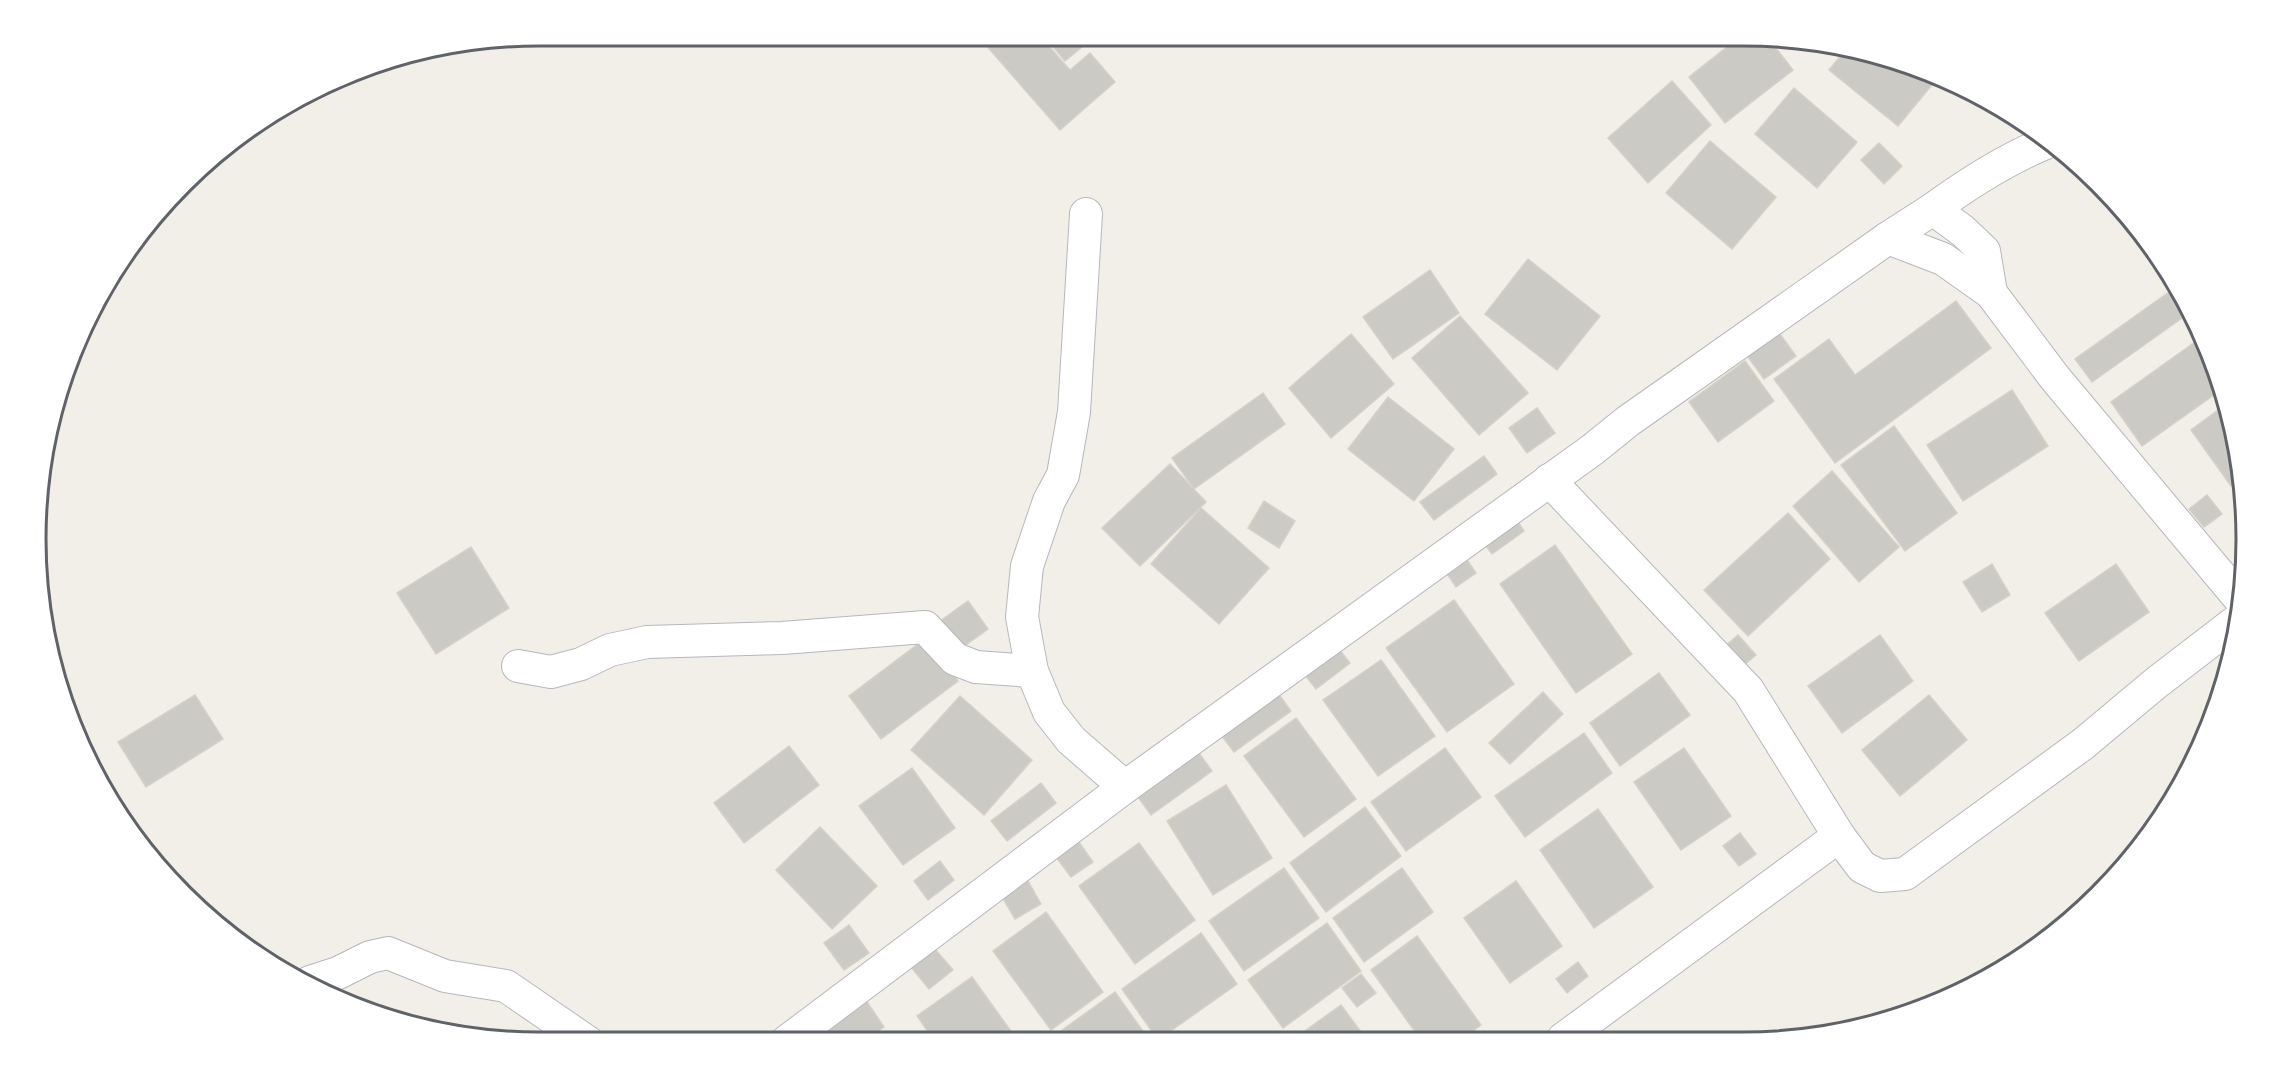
<svg xmlns="http://www.w3.org/2000/svg" width="2282" height="1079" viewBox="0 0 2282 1079" font-family="Poppins,sans-serif">
<style>
.building{fill:#cccac5;stroke:#d6d1c6;stroke-width:1.5}
.lines{fill:none;stroke-linecap:round;stroke-linejoin:round}
.street-casing{stroke:#b5b8bc;stroke-width:34}
.street{stroke:#fff;stroke-width:32}
.rim{fill:none;stroke:#5f6368;stroke-width:3}
</style>
<rect width="100%" height="100%" fill="#f1efe8"/>
<g class="building">
<path d="M978,36h62l30,34 20,-17 25,29 -55,48z"/>
<path d="M1044,36h51l-30,25z"/>
<path d="M1741,36l27,2 25,32 -68,53 -36,-46z"/>
<path d="M1847,48l78,23 11,9 -38,46 -69,-56z"/>
<path d="M1672,81l39,44 -63,58 -40,-45z"/>
<path d="M1794,88l63,54 -40,46 -62,-54z"/>
<path d="M1710,141l66,56 -44,52 -66,-56z"/>
<path d="M1879,143l23,23 -18,18 -23,-24z"/>
<path d="M1528,259l72,57 -43,54 -72,-56z"/>
<path d="M1430,270l29,43 -66,46 -30,-42z"/>
<path d="M2176,287l13,26 -97,69 -17,-23z"/>
<path d="M1956,301l35,47 -156,115 -61,-84 55,-40 26,36z"/>
<path d="M1460,316l68,77 -49,42 -67,-77z"/>
<path d="M1777,330l19,26 -32,23 -19,-26z"/>
<path d="M1351,334l43,50 -63,54 -42,-50z"/>
<path d="M2202,337l6,10 13,43 -79,56 -31,-44z"/>
<path d="M1745,361l29,40 -56,41 -29,-40z"/>
<path d="M2012,390l36,56 -85,55 -36,-56z"/>
<path d="M1263,393l22,31 -91,65 -22,-31z"/>
<path d="M1388,397l66,52 -40,52 -66,-52z"/>
<path d="M2225,405l11,37 4,38 -9,6 -40,-56z"/>
<path d="M1537,408l18,25 -28,20 -18,-25z"/>
<path d="M1894,426l63,87 -52,38 -64,-86z"/>
<path d="M1484,456l13,18 -63,46 -14,-18z"/>
<path d="M1170,464l36,38 -66,64 -38,-38z"/>
<path d="M1832,471l67,76 -40,35 -66,-76z"/>
<path d="M2207,495l15,19 -18,13 -15,-18z"/>
<path d="M1264,501l31,20 -16,27 -31,-20z"/>
<path d="M1201,508l68,60 -50,56 -68,-60z"/>
<path d="M1511,511l13,20 -32,23 -14,-19z"/>
<path d="M1788,513l42,46 -82,77 -44,-46z"/>
<path d="M1555,545l77,109 -56,39 -76,-109z"/>
<path d="M471,547l38,61 -73,46 -39,-61z"/>
<path d="M1461,551l15,22 -20,14 -15,-22z"/>
<path d="M1992,564l18,31 -28,17 -19,-30z"/>
<path d="M2116,564l33,48 -70,49 -34,-48z"/>
<path d="M1454,600l60,84 -67,48 -61,-84z"/>
<path d="M968,601l20,28 -32,23 -20,-28z"/>
<path d="M1738,635l18,20 -20,17 -18,-20z"/>
<path d="M1880,635l33,46 -71,52 -34,-47z"/>
<path d="M926,638l32,43 -77,58 -32,-43z"/>
<path d="M1335,644l15,19 -34,26 -15,-19z"/>
<path d="M1381,660l54,76 -57,40 -55,-76z"/>
<path d="M1659,673l31,42 -70,51 -30,-43z"/>
<path d="M1275,689l16,22 -57,41 -16,-21z"/>
<path d="M1543,692l20,22 -53,50 -21,-21z"/>
<path d="M195,695l28,44 -77,48 -28,-45z"/>
<path d="M1929,695l38,45 -67,56 -38,-46z"/>
<path d="M960,696l72,64 -48,55 -73,-65z"/>
<path d="M1296,718l60,81 -52,38 -60,-81z"/>
<path d="M1584,733l28,40 -87,64 -30,-41z"/>
<path d="M789,746l30,39 -75,58 -30,-40z"/>
<path d="M1445,748l36,49 -75,54 -35,-49z"/>
<path d="M1684,748l47,68 -50,34 -47,-68z"/>
<path d="M1196,749l16,22 -61,44 -16,-22z"/>
<path d="M912,768l43,60 -52,37 -44,-59z"/>
<path d="M1041,783l15,20 -49,38 -16,-20z"/>
<path d="M1226,785l46,73 -59,37 -46,-74z"/>
<path d="M1365,807l36,49 -75,56 -36,-49z"/>
<path d="M1598,809l55,78 -59,41 -54,-78z"/>
<path d="M820,827l57,59 -45,43 -56,-59z"/>
<path d="M1740,833l16,21 -17,12 -16,-20z"/>
<path d="M1078,841l15,21 -22,15 -15,-20z"/>
<path d="M1139,843l56,77 -60,44 -56,-78z"/>
<path d="M940,861l14,19 -26,20 -14,-19z"/>
<path d="M1284,868l35,50 -75,53 -35,-50z"/>
<path d="M1402,868l31,44 -69,50 -31,-44z"/>
<path d="M1028,881l13,23 -26,15 -13,-22z"/>
<path d="M1516,881l46,65 -52,37 -46,-65z"/>
<path d="M1046,912l57,80 -52,38 -58,-79z"/>
<path d="M1327,923l34,48 -78,57 -35,-48z"/>
<path d="M849,925l20,28 -25,17 -20,-27z"/>
<path d="M1201,933l36,51 -79,56 -36,-51z"/>
<path d="M1417,936l64,89 -21,15h-39l-50,-70z"/>
<path d="M934,948l19,22 -24,19 -18,-22z"/>
<path d="M1578,962l10,14 -21,17 -11,-14z"/>
<path d="M1361,974l15,19 -19,14 -15,-19z"/>
<path d="M972,977l46,64 -83,1 -18,-26z"/>
<path d="M1115,992l35,49h-103z"/>
<path d="M867,1002l17,25 -21,15h-51z"/>
<path d="M1341,1005l26,35h-70l-2,-2z"/>
</g>
<g class="lines">
<g class="street-casing">
<g id="street">
<path d="M1933,209c37,-27 73,-50 115,-67"/>
<path d="M1086,214l-12,198 -11,63 -14,26 -22,65 -5,51 10,54 17,41 22,28 54,47"/>
<path d="M1888,238l55,21 48,34 64,85 185,221"/>
<path d="M1549,480l199,210 91,146 23,31 18,9 25,-2 178,-130 73,-61 82,-63"/>
<path d="M518,666l33,6 30,-8 29,-14 37,-8 135,-4 143,-11 30,32 21,8 56,4"/>
<path d="M310,982l28,-9 32,-16 18,-4 57,23 61,10 83,57"/>
<path d="M1563,1039l276,-203"/>
<path d="M786,1042l339,-255 467,-337 36,-29 260,-183 45,-29 30,22 21,20 7,42"/>
</g>
</g>
<use href="#street" class="street"/>
</g>
<path d="M0 0H2282V1079H0ZM539 46H1743A493 493 0 0 1 2236 539V539A493 493 0 0 1 1743 1032H539A493 493 0 0 1 46 539V539A493 493 0 0 1 539 46Z" fill="#fff" fill-rule="evenodd"/>
<path class="rim" d="M539 46H1743A493 493 0 0 1 2236 539V539A493 493 0 0 1 1743 1032H539A493 493 0 0 1 46 539V539A493 493 0 0 1 539 46Z"/>
</svg>
